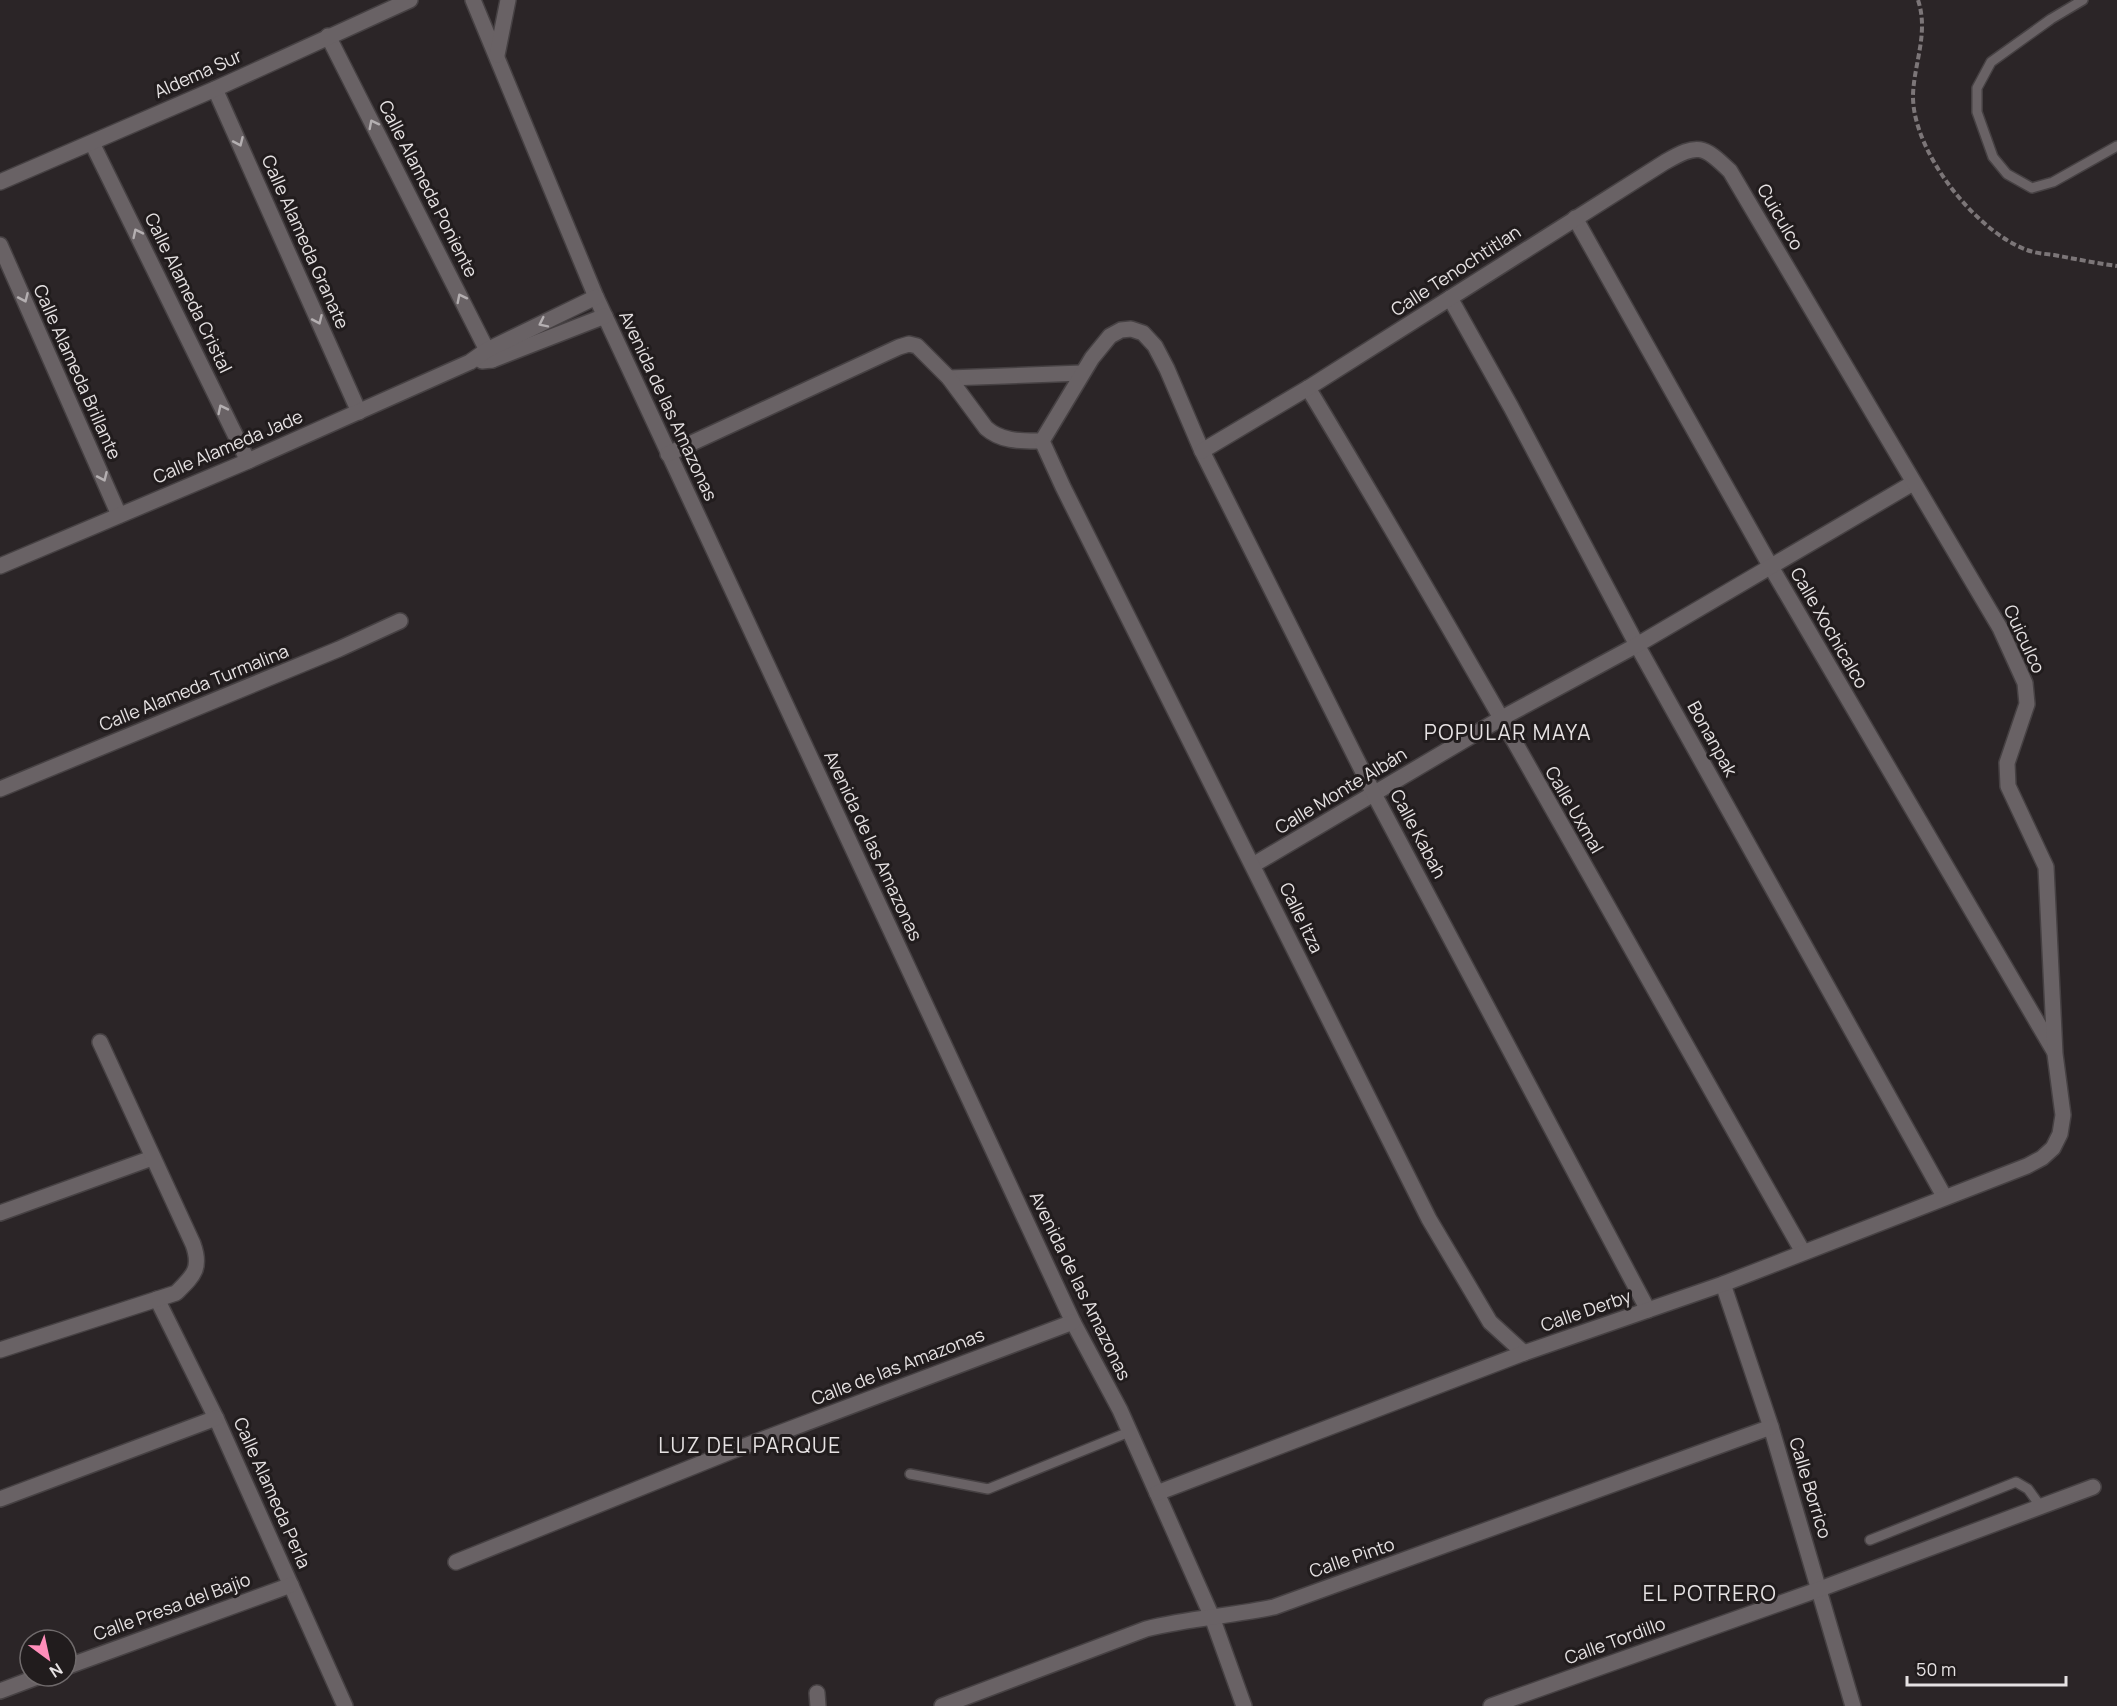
<svg xmlns="http://www.w3.org/2000/svg" width="2117" height="1706" viewBox="0 0 2117 1706" font-family="Manrope,sans-serif">
<style>
.lines{fill:none;stroke-linecap:round;stroke-linejoin:round}
.lane-casing{stroke:#464143;stroke-width:12}
.street-casing{stroke:#464143;stroke-width:18}
.path{stroke:#7c7678;stroke-width:4;stroke-dasharray:6 3;stroke-linecap:butt}
.lane{stroke:#696265;stroke-width:9}
.street{stroke:#696265;stroke-width:15}
.oneway{stroke:#b4afb1}
.labels{text-anchor:middle;stroke-width:6;stroke-linejoin:round;paint-order:stroke}
.street-label{font-size:18px;fill:#e6e2e3;stroke:#211c1d}
.quarter-label{font-size:21px;letter-spacing:1.5px;fill:#e6e2e3;stroke:#211c1d}
</style>
<rect width="100%" height="100%" fill="#2b2527"/>
<g class="lines">
<g class="lane-casing">
<g id="lane">
<path d="M2083,0l-32,19 -60,43 -14,26v24l16,45 14,17 25,14 21,-6 64,-36"/>
<path d="M910,1474l78,15 141,-57"/>
<path d="M1870,1540l146,-58 12,7 13,18"/>
</g>
</g>
<g class="street-casing">
<g id="street">
<path d="M473,0l123,297 477,1025 47,88 37,83 55,124 32,89"/>
<path d="M328,36l164,324"/>
<path d="M497,55l11,-55"/>
<path d="M215,89l144,323"/>
<path d="M92,143l156,318"/>
<path d="M0,182l215,-93 195,-89"/>
<path d="M1575,218l196,349 283,484"/>
<path d="M0,245l119,270"/>
<path d="M1450,298l61,109 126,238 307,551"/>
<path d="M482,361l10,-1 113,-44"/>
<path d="M949,378l133,-5"/>
<path d="M1308,388c171,284 331,576 495,864"/>
<path d="M668,454l231,-107 10,-3 8,2 32,32 37,50c16,14 35,13 56,13"/>
<path d="M0,566l248,-105 222,-99 17,-12 109,-53"/>
<path d="M0,789l339,-140 61,-28"/>
<path d="M1253,865l247,-146 137,-74 276,-162"/>
<path d="M0,1213l152,-55"/>
<path d="M1723,1284l48,143 82,279"/>
<path d="M157,1299l59,119 129,288"/>
<path d="M0,1350l176,-57c17,-17 26,-24 17,-49l-93,-202"/>
<path d="M1524,1353l-34,-31 -61,-103 -366,-732 -21,-46 50,-83 18,-22 11,-6 10,-1 12,4 12,13 12,23 35,82 172,343 274,516"/>
<path d="M1157,1493l367,-140 199,-69 304,-118 15,-8 11,-10 7,-14 3,-19 -8,-61 -9,-187 -38,-81 -1,-23 20,-59 -2,-21 -25,-55 -270,-457c-27,-26 -32,-28 -65,-9l-357,226 -106,63"/>
<path d="M0,1499l216,-81"/>
<path d="M456,1562l281,-113 336,-127"/>
<path d="M66,1667l225,-82"/>
<path d="M0,1691l40,-15"/>
<path d="M817,1693l1,13"/>
<path d="M942,1706l204,-77c43,-11 86,-13 128,-22l497,-180"/>
<path d="M1491,1706l329,-117 273,-102"/>
</g>
</g>
<path class="path" d="M1918,0c11,33 -4,63 -5,95 -1,56 62,136 114,155 8,3 18,4 27,5 21,4 42,8 63,11"/>
<use href="#lane" class="lane"/>
<use href="#street" class="street"/>
</g>
<defs><path id="oneway-chevron" d="M-2-3.5L2.5 0L-2 3.5" fill="none" stroke-width="1.6" stroke-linecap="round" stroke-linejoin="round" transform="scale(1.5)"/></defs>
<g class="oneway">
<use href="#oneway-chevron" transform="translate(373 124) rotate(-117)"/>
<use href="#oneway-chevron" transform="translate(239 142) rotate(66)"/>
<use href="#oneway-chevron" transform="translate(137 233) rotate(-116)"/>
<use href="#oneway-chevron" transform="translate(24 298) rotate(66)"/>
<use href="#oneway-chevron" transform="translate(461 298) rotate(-117)"/>
<use href="#oneway-chevron" transform="translate(318 320) rotate(66)"/>
<use href="#oneway-chevron" transform="translate(543 323) rotate(154)"/>
<use href="#oneway-chevron" transform="translate(222 409) rotate(-116)"/>
<use href="#oneway-chevron" transform="translate(103 477) rotate(66)"/>
</g>
<g class="labels">
<g class="street-label">
<text transform="translate(198 74) rotate(-24)" y="6">Aldema Sur</text>
<text transform="translate(428 189) rotate(63)" y="6">Calle Alameda Poniente</text>
<text transform="translate(1780 217) rotate(60)" y="6">Cuiculco</text>
<text transform="translate(305 242) rotate(66)" y="6">Calle Alameda Granate</text>
<text transform="translate(1456 271) rotate(-33)" y="6">Calle Tenochtitlan</text>
<text transform="translate(188 293) rotate(64)" y="6">Calle Alameda Cristal</text>
<text transform="translate(77 372) rotate(66)" y="6">Calle Alameda Brillante</text>
<text transform="translate(668 406) rotate(65)" y="6">Avenida de las Amazonas</text>
<text transform="translate(228 447) rotate(-23)" y="6">Calle Alameda Jade</text>
<text transform="translate(1829 628) rotate(60)" y="6">Calle Xochicalco</text>
<text transform="translate(2024 639) rotate(65)" y="6">Cuiculco</text>
<text transform="translate(194 688) rotate(-22)" y="6">Calle Alameda Turmalina</text>
<text transform="translate(1712 739) rotate(61)" y="6">Bonanpak</text>
<text transform="translate(1341 791) rotate(-31)" y="6">Calle Monte Albán</text>
<text transform="translate(1574 810) rotate(60)" y="6">Calle Uxmal</text>
<text transform="translate(1418 834) rotate(62)" y="6">Calle Kabah</text>
<text transform="translate(873 846) rotate(65)" y="6">Avenida de las Amazonas</text>
<text transform="translate(1301 918) rotate(64)" y="6">Calle Itza</text>
<text transform="translate(1080 1286) rotate(64)" y="6">Avenida de las Amazonas</text>
<text transform="translate(1586 1311) rotate(-19)" y="6">Calle Derby</text>
<text transform="translate(898 1367) rotate(-21)" y="6">Calle de las Amazonas</text>
<text transform="translate(1810 1488) rotate(73)" y="6">Calle Borrico</text>
<text transform="translate(272 1493) rotate(66)" y="6">Calle Alameda Perla</text>
<text transform="translate(1352 1558) rotate(-19)" y="6">Calle Pinto</text>
<text transform="translate(172 1607) rotate(-20)" y="6">Calle Presa del Bajio</text>
<text transform="translate(1615 1641) rotate(-20)" y="6">Calle Tordillo</text>
</g>
<g class="quarter-label">
<text x="1508" y="740">POPULAR MAYA</text>
<text x="750" y="1453">LUZ DEL PARQUE</text>
<text x="1710" y="1601">EL POTRERO</text>
</g>
</g>
<g transform="translate(48 1658) rotate(147)"><circle r="28" fill="#211c1d" stroke="#706b6c" stroke-width="1.5"/>
<path d="M0-4.5L10 22L0 15L-10 22Z" fill="#ff8eba"/>
<text y="-9" font-size="16" font-weight="bold" text-anchor="middle" fill="#e6e2e3">N</text>
</g>
<path d="M1907 1676v9h159v-9" fill="none" stroke="#e6e2e3" stroke-width="3"/>
<text x="1916" y="1676" font-size="18" fill="#e6e2e3" stroke="#211c1d" stroke-width="4.5" paint-order="stroke">50 m</text>
</svg>
